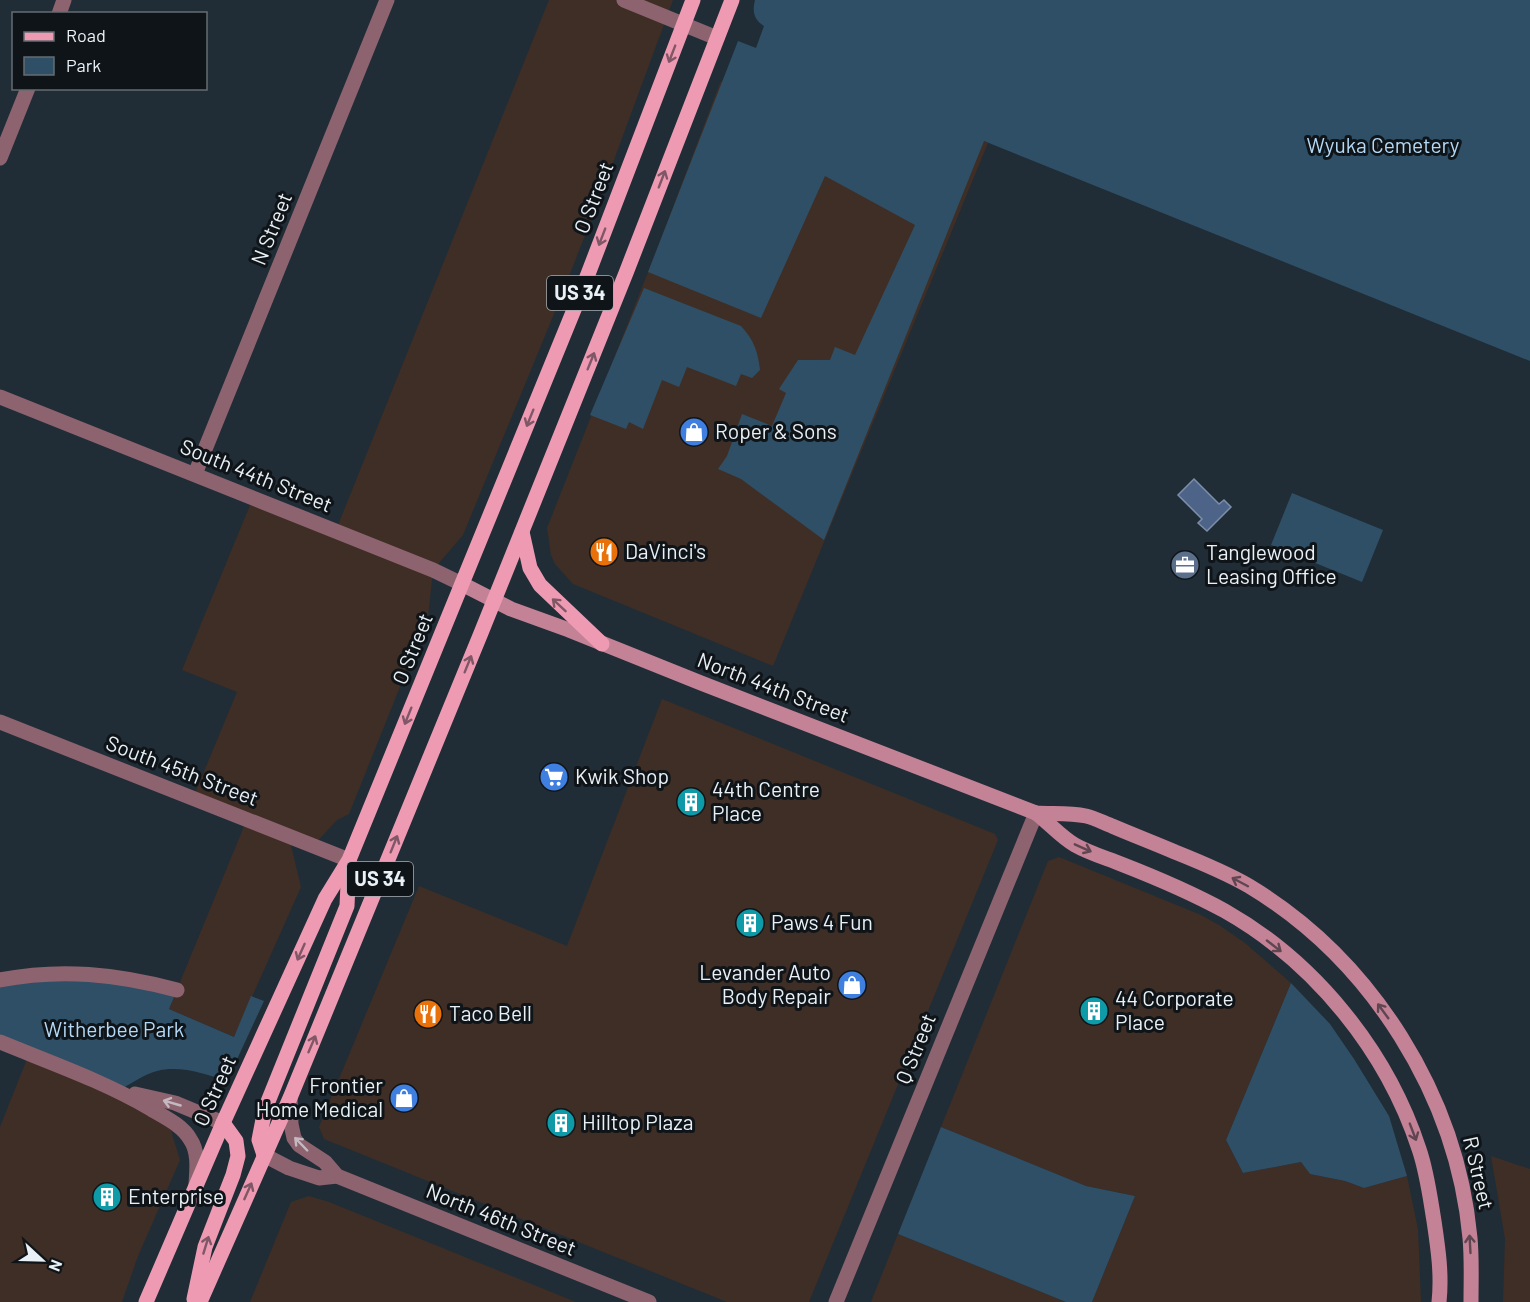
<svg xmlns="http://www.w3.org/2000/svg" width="1530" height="1302" viewBox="0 0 1530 1302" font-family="Barlow,sans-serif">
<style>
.commercial{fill:#3f2e25}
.green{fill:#2f4f66}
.water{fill:#4d6488;stroke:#7c8ea9;stroke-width:1.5}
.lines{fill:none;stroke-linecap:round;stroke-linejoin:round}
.street{stroke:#8d636f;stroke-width:15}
.secondary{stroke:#c48296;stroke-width:15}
.primary{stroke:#ef9ab3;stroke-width:15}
.oneway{stroke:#7f5766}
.oneway2{stroke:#604651}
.oneway3{stroke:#c4b8c1}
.labels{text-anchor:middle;stroke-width:6;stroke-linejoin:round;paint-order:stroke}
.shield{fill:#0f1418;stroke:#a8afb4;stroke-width:1.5}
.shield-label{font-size:20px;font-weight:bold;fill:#e9f1f7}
.park-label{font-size:21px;fill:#b4d9f6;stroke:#0f1418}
.street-label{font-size:21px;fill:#e9f1f7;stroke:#0f1418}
.poi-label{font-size:21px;fill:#e9f1f7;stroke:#0f1418;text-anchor:start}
</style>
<rect width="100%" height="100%" fill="#202d36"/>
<g class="commercial">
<path d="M549,0h124l-62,168 -48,124 -100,243 -30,35 -5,47 -79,197 -12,6 -24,26 -24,-9 12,50 -67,150 -65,-28 78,-190 -54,-21 44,-106 -55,-22 71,-172 83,32z"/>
<path d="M755,50l233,93 -215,523 -200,-82 -18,-20 -4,-9 -4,-27 109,-276 64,-169z"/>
<path d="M662,699l333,135 3,6 -189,462h-82l-403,-163 -5,-12 100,-241 148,60z"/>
<path d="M1059,857l142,58 18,10 26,18 46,40 -65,157 17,33 58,-11 9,12 35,7 19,7 43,-12 11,53 3,73h-329l43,-106 -49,-10 -145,-59 107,-266z"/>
<path d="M29,1054l138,64 13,42 -42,96 -16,46h-122v-175z"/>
<path d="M1491,1156l39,13v133h-27l2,-63z"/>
<path d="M309,1196l20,6 247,100h-326l41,-100z"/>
<path d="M898,1234l168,68h-195z"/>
</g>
<g class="green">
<path d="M755,0h775v361l-546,-220 -160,399 -83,-61 -23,-10 9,-13 15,-42 30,12 14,-33 -7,-4 19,-29h32l5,-13 20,8 60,-130 -90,-49 -64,142 -113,-46 90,-231 18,7 8,-22c-10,-6 -12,-14 -9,-26z"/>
<path d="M644,288l97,38c13,14 17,26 19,44l-8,8 -11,-4 -5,12 -49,-19 -8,20 -17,-7 -19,49 -14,-7 -3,7 -36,-14z"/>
<path d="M1292,493l91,37 -21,52 -91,-37z"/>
<path d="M52,973l125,17 -8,19 65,28 17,-41 13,5 -37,80c-22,-7 -47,-16 -70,-10 -13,3 -26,13 -38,19l-119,-48v-62z"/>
<path d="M1291,983l39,41 24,35 35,57 18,60 -43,12 -19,-7 -35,-7 -9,-12 -58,11 -17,-33z"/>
<path d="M941,1127l145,59 49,10 -43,106h-26l-168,-68z"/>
</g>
<path class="water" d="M1194,479l25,25 5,-4 7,7 -24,24 -9,-8 4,-4 -24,-24z"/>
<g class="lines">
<g class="street">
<path d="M624,0l93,38"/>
<path d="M59,14l5,-14"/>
<path d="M0,158l28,-70"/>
<path d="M0,397l433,173 29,14"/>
<path d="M195,474l192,-474"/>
<path d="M0,722l349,138"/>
<path d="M0,980c61,-12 117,-6 177,10"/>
<path d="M0,1042c51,21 103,39 151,67 13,8 31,16 39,30 9,13 7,30 6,45"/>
<path d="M135,1094l40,9 48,20"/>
<path d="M290,1098l1,26 3,14 5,7 26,17 12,14 312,126"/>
<path d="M264,1155l25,13 30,10 18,-2"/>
<path d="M836,1302l200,-489"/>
</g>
<g class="secondary">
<path d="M462,584l49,25 58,21 132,53 335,130c17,1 34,0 50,3 9,2 18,7 26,10 21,9 42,17 63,26 25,10 50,20 74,34 123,74 208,210 221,352 2,21 1,43 1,64"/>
<path d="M1036,813c13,10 25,24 39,32 14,8 31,13 46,19 36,14 71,29 104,47 90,51 162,140 194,238 8,23 11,48 15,72 4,27 8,53 5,81"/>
</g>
<g class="primary">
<path d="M522,532l8,36 10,17 62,59"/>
<path d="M264,1155l-5,-15 6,-31 82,-203 2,-45"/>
<path d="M194,1299l11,-52 28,-72 5,-19 -2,-15 -13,-18"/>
<path d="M146,1302l77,-179 102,-224 24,-39 231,-565 113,-295"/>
<path d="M200,1302l90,-204 191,-465 145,-360 106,-273"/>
</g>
</g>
<defs><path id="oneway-shaft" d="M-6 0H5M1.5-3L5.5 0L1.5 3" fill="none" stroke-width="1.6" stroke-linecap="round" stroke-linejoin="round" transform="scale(1.5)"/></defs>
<g class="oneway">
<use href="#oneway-shaft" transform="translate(672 54) rotate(111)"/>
<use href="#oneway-shaft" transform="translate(662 179) rotate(-69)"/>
<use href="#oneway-shaft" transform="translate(602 237) rotate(111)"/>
<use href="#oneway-shaft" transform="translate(591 361) rotate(-68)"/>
<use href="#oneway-shaft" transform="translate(530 418) rotate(112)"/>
<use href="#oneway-shaft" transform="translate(559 605) rotate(-137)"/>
<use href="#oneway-shaft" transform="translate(468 664) rotate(-68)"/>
<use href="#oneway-shaft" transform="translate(408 716) rotate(112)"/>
<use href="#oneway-shaft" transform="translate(394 844) rotate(-68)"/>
<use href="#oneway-shaft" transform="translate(301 952) rotate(114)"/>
<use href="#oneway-shaft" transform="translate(312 1044) rotate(-67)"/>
<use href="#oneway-shaft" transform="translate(248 1191) rotate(-66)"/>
<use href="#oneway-shaft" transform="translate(206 1245) rotate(-73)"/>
</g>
<g class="oneway2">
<use href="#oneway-shaft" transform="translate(1083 848) rotate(24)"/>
<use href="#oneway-shaft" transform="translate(1240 882) rotate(-152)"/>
<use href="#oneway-shaft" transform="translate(1274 946) rotate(38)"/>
<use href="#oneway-shaft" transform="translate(1383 1011) rotate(-126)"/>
<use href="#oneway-shaft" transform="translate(1413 1132) rotate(69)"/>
<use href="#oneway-shaft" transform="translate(1470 1244) rotate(-93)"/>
</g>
<g class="oneway3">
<use href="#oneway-shaft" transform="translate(172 1103) rotate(-164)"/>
<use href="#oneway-shaft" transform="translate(301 1144) rotate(-134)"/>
</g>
<defs>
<g id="shop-disc" transform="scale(1.5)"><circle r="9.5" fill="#3f7fe0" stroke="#0f1418"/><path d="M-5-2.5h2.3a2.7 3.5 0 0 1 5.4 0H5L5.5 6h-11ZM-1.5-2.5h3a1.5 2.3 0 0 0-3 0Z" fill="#fff"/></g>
<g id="restaurant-disc" transform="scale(1.5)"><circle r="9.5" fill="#e8710a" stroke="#0f1418"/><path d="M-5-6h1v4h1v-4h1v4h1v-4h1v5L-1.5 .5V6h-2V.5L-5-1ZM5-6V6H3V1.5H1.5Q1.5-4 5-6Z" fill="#fff"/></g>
<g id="office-disc" transform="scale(1.5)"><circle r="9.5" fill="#5c6f8a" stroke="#0f1418"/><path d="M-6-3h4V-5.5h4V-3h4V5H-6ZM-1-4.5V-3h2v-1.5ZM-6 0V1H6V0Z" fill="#fff"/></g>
<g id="supermarket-disc" transform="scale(1.5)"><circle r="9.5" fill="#3f7fe0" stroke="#0f1418"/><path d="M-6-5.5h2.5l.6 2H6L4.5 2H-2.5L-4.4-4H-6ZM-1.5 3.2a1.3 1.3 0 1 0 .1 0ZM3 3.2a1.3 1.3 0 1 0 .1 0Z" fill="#fff"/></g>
<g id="building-disc" transform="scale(1.5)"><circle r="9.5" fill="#0f9aa8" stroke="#0f1418"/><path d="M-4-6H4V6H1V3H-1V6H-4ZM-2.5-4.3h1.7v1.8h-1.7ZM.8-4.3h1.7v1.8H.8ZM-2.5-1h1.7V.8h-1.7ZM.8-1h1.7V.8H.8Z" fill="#fff"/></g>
</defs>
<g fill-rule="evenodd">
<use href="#shop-disc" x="694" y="432"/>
<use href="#restaurant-disc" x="604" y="552"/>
<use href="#office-disc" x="1185" y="565"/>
<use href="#supermarket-disc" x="554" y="777"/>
<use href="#building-disc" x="691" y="802"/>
<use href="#building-disc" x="750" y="923"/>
<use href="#shop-disc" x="852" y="985"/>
<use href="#building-disc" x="1094" y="1011"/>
<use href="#restaurant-disc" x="428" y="1014"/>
<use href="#shop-disc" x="404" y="1098"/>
<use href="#building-disc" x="561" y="1123"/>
<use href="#building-disc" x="107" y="1197"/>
</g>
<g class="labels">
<g class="shield">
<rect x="547" y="276" width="66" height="34" rx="4.5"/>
<rect x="347" y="862" width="66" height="34" rx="4.5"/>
</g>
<g class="shield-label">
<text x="580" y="300">US 34</text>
<text x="380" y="886">US 34</text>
</g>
<g class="park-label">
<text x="1383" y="153">Wyuka Cemetery</text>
<text x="114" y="1037">Witherbee Park</text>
</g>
<g class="street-label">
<text transform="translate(594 198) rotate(-69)" y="7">O Street</text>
<text transform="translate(272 229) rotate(-68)" y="7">N Street</text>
<text transform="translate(256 476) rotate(22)" y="7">South 44th Street</text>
<text transform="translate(413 649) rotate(-68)" y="7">O Street</text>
<text transform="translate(773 688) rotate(21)" y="7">North 44th Street</text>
<text transform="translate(182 771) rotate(21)" y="7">South 45th Street</text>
<text transform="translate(916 1049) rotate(-68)" y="7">Q Street</text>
<text transform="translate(215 1091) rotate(-66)" y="7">O Street</text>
<text transform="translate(1478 1173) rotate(77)" y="7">R Street</text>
<text transform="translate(501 1220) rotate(22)" y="7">North 46th Street</text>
</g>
<g class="poi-label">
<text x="715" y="439">Roper &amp; Sons</text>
<text x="625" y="559">DaVinci's</text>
<text x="1206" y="560">Tanglewood<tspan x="1206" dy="24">Leasing Office</tspan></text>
<text x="575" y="784">Kwik Shop</text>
<text x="712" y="797">44th Centre<tspan x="712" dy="24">Place</tspan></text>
<text x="771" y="930">Paws 4 Fun</text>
<text x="831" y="980" text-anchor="end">Levander Auto<tspan x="831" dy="24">Body Repair</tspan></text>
<text x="1115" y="1006">44 Corporate<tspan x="1115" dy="24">Place</tspan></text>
<text x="449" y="1021">Taco Bell</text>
<text x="383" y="1093" text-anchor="end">Frontier<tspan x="383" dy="24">Home Medical</tspan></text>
<text x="582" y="1130">Hilltop Plaza</text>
<text x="128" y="1204">Enterprise</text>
</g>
</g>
<rect x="12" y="12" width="195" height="78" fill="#0f1418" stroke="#666c71" stroke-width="1.5"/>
<rect x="24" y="32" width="30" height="9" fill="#ef9ab3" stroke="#666c71" stroke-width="1.5"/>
<text x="66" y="42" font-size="18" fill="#e9f1f7">Road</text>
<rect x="24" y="57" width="30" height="18" fill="#2f4f66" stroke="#666c71" stroke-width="1.5"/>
<text x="66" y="72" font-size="18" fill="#e9f1f7">Park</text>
<g transform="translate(42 1260) rotate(112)" stroke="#0f1418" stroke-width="4.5" paint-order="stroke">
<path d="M0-4.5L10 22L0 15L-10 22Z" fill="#e9f1f7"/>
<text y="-9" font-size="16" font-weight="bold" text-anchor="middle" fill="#e9f1f7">N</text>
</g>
</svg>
